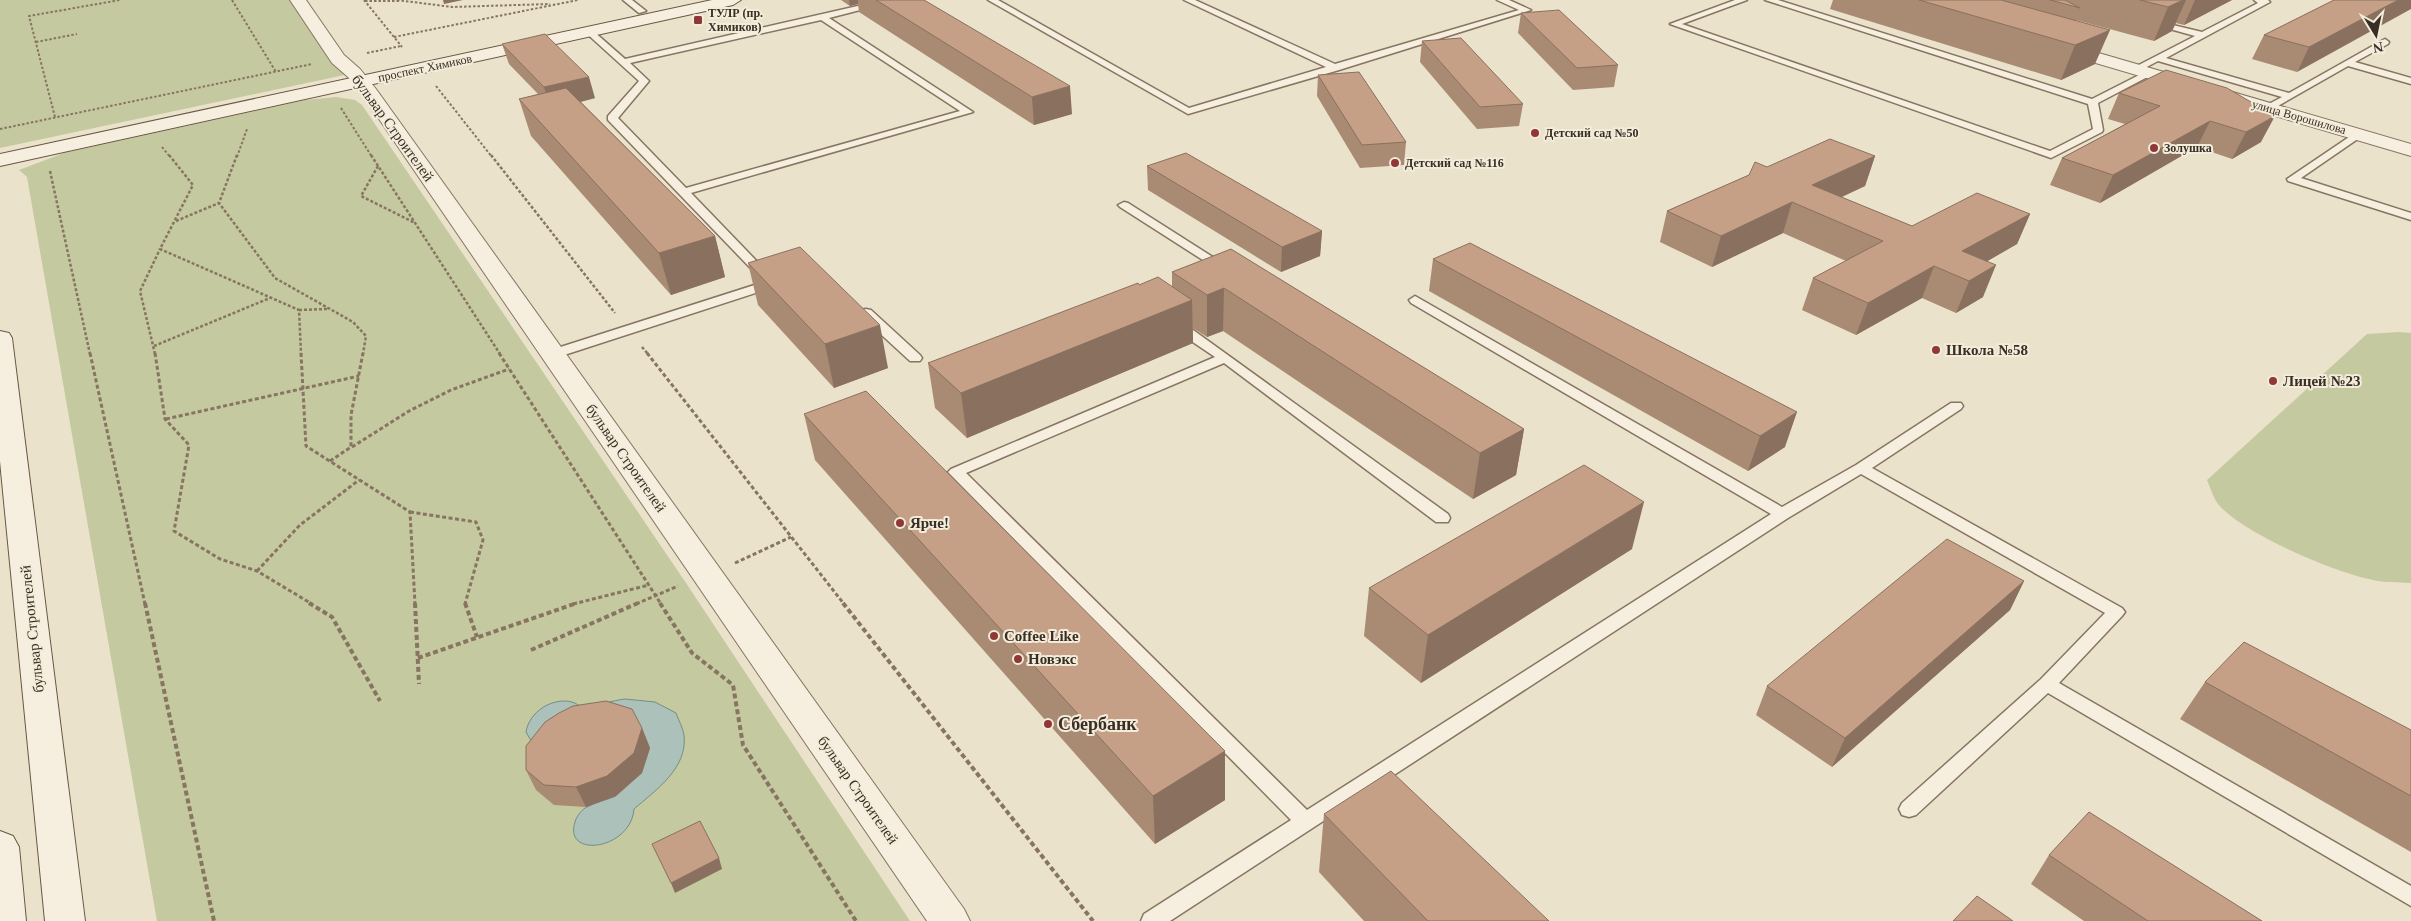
<svg xmlns="http://www.w3.org/2000/svg" width="2411" height="921" viewBox="0 0 2411 921" font-family="Georgia,serif">
<style>
.green{fill:#c4c9a0}
.water{fill:#abc1ba;stroke:#728f87}
.lines{fill:none;stroke-linecap:round;stroke-linejoin:round}
.service-casing{stroke:#877561;stroke-width:3}
.tertiary-casing{stroke:#877561;stroke-width:2}
.secondary-casing{stroke:#695644;stroke-width:2}
.path-far3{stroke:#877561;stroke-width:2;stroke-dasharray:2.5 2;stroke-linecap:butt}
.path-far2{stroke:#877561;stroke-width:2.5;stroke-dasharray:3 2;stroke-linecap:butt}
.path-far1{stroke:#877561;stroke-width:3;stroke-dasharray:4 2.5;stroke-linecap:butt}
.path{stroke:#877561;stroke-width:4;stroke-dasharray:5 3;stroke-linecap:butt}
.service{fill:#f6efdf;fill-rule:evenodd}
.tertiary{fill:#f6efdf;fill-rule:evenodd}
.secondary{fill:#f6efdf;fill-rule:evenodd}
.wall{fill:#a98a73}
.shaded-wall{fill:#8a705e}
.building{fill:#c5a086;stroke:#8a705e}
.poi-dot{fill:#903738;stroke:#f3ecdb;stroke-width:2}
.labels{text-anchor:middle;stroke-width:4;stroke-linejoin:round;paint-order:stroke}
.far-poi-label{font-size:12px;font-weight:bold;fill:#392e23;stroke:#f3ecdb;text-anchor:start}
.far-street-label{font-size:12px;fill:#392e23;stroke:#f3ecdb}
.street-label{font-size:15px;fill:#392e23;stroke:#f3ecdb}
.poi-label{font-size:15px;font-weight:bold;fill:#392e23;stroke:#f3ecdb;text-anchor:start}
.near-poi-label{font-size:18px;font-weight:bold;fill:#392e23;stroke:#f3ecdb;text-anchor:start}
</style>
<rect width="100%" height="100%" fill="#ebe2cc"/>
<g class="green">
<path d="M0,0h298l56,73 -354,75z"/>
<path d="M336,97l19,3 7,5 324,478 224,338h-753l-130,-744 -8,-7 45,-17 241,-53z"/>
<path d="M2399,332l12,1v250c-14,-1 -29,0 -42,-4 -37,-8 -127,-46 -151,-75 -5,-7 -8,-17 -11,-24l160,-146z"/>
</g>
<path class="water" d="M625,699l30,3 21,11c2,6 7,15 8,22 4,33 -28,55 -50,74 -3,41 -71,50 -59,13 1,-5 7,-13 12,-15 9,-5 20,-7 29,-11l-76,-52 -10,-5 -4,-7c3,-20 26,-35 46,-30 4,1 7,4 11,5 8,0 32,-7 42,-8z"/>
<g class="lines">
<g class="service-casing">
<g id="service">
<path d="M623,0h9l14,11 -7,2z"/>
<path d="M884,0h15l-70,18 144,94 -282,81 80,83 -2,3h-8l-153,-159v-4l31,-35 -54,-49 7,-2 33,29zM821,20l139,91 -274,77 -68,-70 31,-37 -19,-18z"/>
<path d="M988,0h10l191,108 137,-41 -142,-67h11l140,64 184,-54 -22,-10h12l22,10 -192,60 -151,44z"/>
<path d="M1735,0h12l-65,24 368,127 43,-22 -5,-25 -323,-104h13l314,99 55,-28 8,2 -57,30 5,27 -1,2 -51,26 -381,-134z"/>
<path d="M2254,0h14l2,2 -104,56 123,35 96,-54 4,3 -1,2 -33,18 56,16v6l-63,-18 -79,45 -4,-1v-4l17,-9 -124,-36 -19,10 -8,-2 64,-33 -43,-12v-4l50,12 56,-29z"/>
<path d="M2358,131l5,3 -1,2 -61,42 110,35v7l-123,-39 -1,-2z"/>
<path d="M1124,202l4,1 102,65 -6,4 -4,-1 -100,-64 -2,-2z"/>
<path d="M773,279l4,1 2,3 -2,3 -219,71h-10l-2,-3 2,-3z"/>
<path d="M1415,296l367,211 74,-42 95,-62h10l2,3 -2,3 -89,59 250,140 3,4 -3,4 -63,67 352,203v20l-363,-213 -132,122 -7,2 -7,-2 -3,-6 3,-6 139,-124 64,-66 -244,-139 -73,44 -618,403h-29l3,-7 147,-94 -343,-348 3,-3 264,-112 -43,-29 -2,-3 2,-3h10l266,192 2,4 -2,4h-12l-212,-159 -258,110 341,337 464,-296 -360,-211 -2,-3z"/>
<path d="M866,309l5,1 49,45 2,3 -2,3h-10l-49,-45 -1,-3 1,-3z"/>
</g>
</g>
<g class="tertiary-casing">
<g id="tertiary">
<path d="M290,0h16l38,55 16,14 16,20 588,820 6,12h-43l-563,-824 -16,-20 -16,-14z"/>
<path d="M2061,42l350,102v12l-356,-105 -2,-4 2,-4z"/>
</g>
</g>
<g class="secondary-casing">
<g id="secondary">
<path d="M712,0h29l-8,5 -733,161v-12z"/>
<path d="M0,331l9,2 3,5 73,583h-40l-45,-460z"/>
<path d="M0,831l13,5 6,11 7,74h-26z"/>
</g>
</g>
<g class="path-far3">
<path d="M232,0l44,72"/>
<path d="M364,0l38,47"/>
<path d="M397,0l55,7 98,-3"/>
<path d="M365,1h35"/>
<path d="M394,37l184,-37"/>
<path d="M36,42l41,-8"/>
<path d="M367,53l34,-7"/>
<path d="M436,86l56,71"/>
<path d="M341,108l31,49"/>
<path d="M55,117l-26,-101 91,-16"/>
<path d="M0,129l312,-65"/>
<path d="M162,147l8,10"/>
<path d="M237,157l10,-28"/>
</g>
<g class="path-far2">
<path d="M169,155l24,30 -33,64 139,61 2,44"/>
<path d="M237,155l-18,48 56,75 78,44 13,14 -3,18"/>
<path d="M371,155l129,199"/>
<path d="M491,155l124,158"/>
<path d="M378,166l-17,30 54,27"/>
<path d="M50,171l40,183"/>
<path d="M176,221l43,-18"/>
<path d="M299,310l28,-1"/>
<path d="M154,346l116,-48"/>
<path d="M642,347l6,7"/>
<path d="M155,354l-15,-63 20,-42"/>
</g>
<g class="path-far1">
<path d="M90,353l55,251"/>
<path d="M155,353l10,66 24,26 -15,86 46,28 37,12 55,33"/>
<path d="M301,353l5,93 104,66 5,92"/>
<path d="M499,353l162,251"/>
<path d="M647,353l197,251"/>
<path d="M166,419l193,-43"/>
<path d="M352,447l57,-36 42,-21 58,-21"/>
<path d="M330,461l21,-14v-32l12,-62"/>
<path d="M410,512l66,10 7,18 -18,64"/>
<path d="M735,563l56,-26"/>
<path d="M257,571l43,-46 59,-45"/>
<path d="M573,604l76,-19"/>
<path d="M636,604l42,-18"/>
</g>
<g class="path">
<path d="M145,603l69,318"/>
<path d="M309,603l23,14 48,84"/>
<path d="M415,603l4,81"/>
<path d="M465,603l12,34"/>
<path d="M660,603l32,50 41,32 10,60 113,176"/>
<path d="M843,603l250,318"/>
<path d="M531,650l107,-47"/>
<path d="M418,658l159,-55"/>
</g>
<use href="#service" class="service"/>
<use href="#tertiary" class="tertiary"/>
<use href="#secondary" class="secondary"/>
</g>
<g class="wall">
<path d="M841,0h83l148,114 -38,11 -175,-113 -1,-8 -8,2z"/>
<path d="M1833,0h399l-48,25 -8,-2 -4,8 -18,10 -78,-21 -1,1 20,43 -34,16 -231,-71z"/>
<path d="M2334,0l-37,72 -45,-13 12,-24z"/>
<path d="M1521,13l97,52 -4,22 -41,3 -55,-57z"/>
<path d="M1422,41l101,63 -4,22 -42,3 -57,-67z"/>
<path d="M502,44l93,54 -14,4 134,134 10,41 -54,18 -140,-159 -12,-37 19,-5 -29,-30z"/>
<path d="M2166,70l95,72 -29,17 -35,-12 -97,56 -50,-18 12,-27 63,-34 -17,-5 11,-26z"/>
<path d="M1318,75l88,67 -2,23 -44,3 -43,-72z"/>
<path d="M1875,156l-10,30 -24,11 71,29 118,-12 -13,30 -30,17 -4,36 -27,16 -34,-15 -66,37 -54,-25 11,-32 33,-17 -63,-28 -71,34 -52,-25 7,-31 100,-44z"/>
<path d="M1147,166l175,65 -2,25 -39,16 -133,-82z"/>
<path d="M1231,249l293,180 -8,46 -43,24 -250,-168 -16,6 -14,-9v15l-226,95 -32,-30 -7,-45 211,-78 33,2v-15z"/>
<path d="M1433,259l352,188 -37,24 -319,-180z"/>
<path d="M748,263l140,105 -54,20 -76,-83z"/>
<path d="M804,414l421,386 -70,44 -340,-384z"/>
<path d="M1632,549l-211,134 -57,-47 5,-48z"/>
<path d="M2024,581l-14,29 -178,157 -76,-52 11,-29z"/>
<path d="M2205,682l206,48v122l-231,-133z"/>
<path d="M642,728l8,20 -8,25 -26,23 -30,11 -32,-2 -18,-15 -10,-20z"/>
<path d="M1324,814l225,107h-185l-45,-49z"/>
<path d="M2049,855l213,66h-178l-53,-37z"/>
</g>
<g class="shaded-wall">
<path d="M443,0h20l-19,4z"/>
<path d="M849,0h9v4l-8,2z"/>
<path d="M2183,0h3l-14,31 -18,10 14,-34z"/>
<path d="M2195,0h37l-48,25z"/>
<path d="M2398,0h13v9l-114,63 12,-25z"/>
<path d="M2110,30l-15,34 -34,16 14,-35z"/>
<path d="M589,77l6,21 -44,11 -7,-22z"/>
<path d="M1070,86l2,28 -38,11 -2,-28z"/>
<path d="M2275,116l-14,26 -29,17 14,-27z"/>
<path d="M2210,121l-13,26 -97,56 13,-28z"/>
<path d="M1875,156l-10,30 -53,25v-26z"/>
<path d="M1792,202l-9,31 -71,34 9,-31z"/>
<path d="M2030,214l-13,30 -57,33 2,-26z"/>
<path d="M1322,231l-2,25 -39,16 1,-25z"/>
<path d="M715,236l10,41 -54,18 -12,-42z"/>
<path d="M1996,265l-13,32 -27,16 13,-32z"/>
<path d="M1934,266l-12,32 -66,37 12,-32z"/>
<path d="M1224,288l-1,43 -16,6v-42z"/>
<path d="M1192,300l1,43 -226,95 -6,-45z"/>
<path d="M880,325l8,43 -54,20 -9,-44z"/>
<path d="M1797,412l-12,35 -37,24 12,-35z"/>
<path d="M1524,429l-8,46 -43,24 7,-46z"/>
<path d="M1644,502l-12,47 -211,134 7,-48z"/>
<path d="M2024,581l-14,29 -178,157 13,-29z"/>
<path d="M642,728l8,20 -8,25 -26,23 -30,11 -10,-20z"/>
<path d="M1225,751v49l-70,44 -2,-48z"/>
<path d="M719,858l3,11 -47,24 -4,-10z"/>
</g>
<g class="building">
<path d="M876,0h48l146,86 -38,11z"/>
<path d="M1919,0h82l109,30 -35,15z"/>
<path d="M2050,0h15l15,8z"/>
<path d="M2140,0h43l-15,7z"/>
<path d="M2334,0h64l-89,47 -45,-12z"/>
<path d="M1559,10l59,55 -41,3 -56,-55z"/>
<path d="M545,34l44,43 -45,10 -42,-43z"/>
<path d="M1461,38l62,66 -43,3 -58,-66z"/>
<path d="M2166,70l61,18 48,28 -29,16 -36,-11 -97,54 -51,-17 98,-52 -41,-13z"/>
<path d="M1359,72l47,70 -44,3 -44,-70z"/>
<path d="M566,88l149,148 -56,17 -140,-154z"/>
<path d="M1830,139l45,17 -63,29 100,41 65,-33 53,21 -68,37 34,14 -27,16 -35,-15 -66,37 -55,-25 70,-37 -91,-39 -71,34 -54,-25 82,-36 6,-13 12,5z"/>
<path d="M1186,153l136,78 -40,16 -135,-81z"/>
<path d="M1470,243l327,169 -37,24 -327,-177z"/>
<path d="M800,247l80,78 -55,19 -77,-81z"/>
<path d="M1231,249l293,180 -44,24 -256,-165 -17,7 -35,-23z"/>
<path d="M1158,277l34,23 -231,93 -33,-30 210,-80 1,2z"/>
<path d="M866,391l359,360 -72,45 -349,-382z"/>
<path d="M1584,465l60,37 -216,133 -59,-47z"/>
<path d="M1947,539l77,42 -179,157 -78,-52z"/>
<path d="M2244,642l167,88v66l-206,-114z"/>
<path d="M606,701l26,8 10,19 -8,25 -27,23 -31,11 -32,-2 -18,-15v-24l19,-24 14,-9 14,-7z"/>
<path d="M1391,771l158,150h-121l-104,-107z"/>
<path d="M2089,812l173,109h-114l-99,-66z"/>
<path d="M700,821l19,37 -48,25 -19,-39z"/>
<path d="M1977,896l36,25h-60z"/>
</g>
<g class="poi-dot">
<rect x="693" y="15" width="10" height="10" rx="2.5"/>
<circle cx="1535" cy="133" r="5"/>
<circle cx="2154" cy="148" r="5"/>
<circle cx="1395" cy="163" r="5"/>
<circle cx="1936" cy="350" r="5"/>
<circle cx="2273" cy="381" r="5"/>
<circle cx="900" cy="523" r="5"/>
<circle cx="994" cy="636" r="5"/>
<circle cx="1018" cy="659" r="5"/>
<circle cx="1048" cy="724" r="5"/>
</g>
<g class="labels">
<g class="far-poi-label">
<text x="708" y="17">ТУЛР (пр.<tspan x="708" dy="14">Химиков)</tspan></text>
<text x="1545" y="137">Детский сад №50</text>
<text x="2164" y="152">Золушка</text>
<text x="1405" y="167">Детский сад №116</text>
</g>
<g class="far-street-label">
<text transform="translate(425 68) rotate(-12)" y="4">проспект Химиков</text>
<text transform="translate(2299 117) rotate(16)" y="4">улица Ворошилова</text>
</g>
<g class="street-label">
<text transform="translate(393 128) rotate(54)" y="5">бульвар Строителей</text>
<text transform="translate(626 458) rotate(55)" y="5">бульвар Строителей</text>
<text transform="translate(32 629) rotate(-96)" y="5">бульвар Строителей</text>
<text transform="translate(858 790) rotate(55)" y="5">бульвар Строителей</text>
</g>
<g class="poi-label">
<text x="1946" y="355">Школа №58</text>
<text x="2283" y="386">Лицей №23</text>
<text x="910" y="528">Ярче!</text>
<text x="1004" y="641">Coffee Like</text>
<text x="1028" y="664">Новэкс</text>
</g>
<g class="near-poi-label">
<text x="1058" y="730">Сбербанк</text>
</g>
</g>
<g transform="translate(2376 35) rotate(170)" stroke="#f3ecdb" stroke-width="4" paint-order="stroke">
<path d="M0-4L9 19L0 12L-9 19Z" fill="#392e23"/>
<text y="-8" font-size="14" font-weight="bold" text-anchor="middle" fill="#392e23">N</text>
</g>
</svg>
